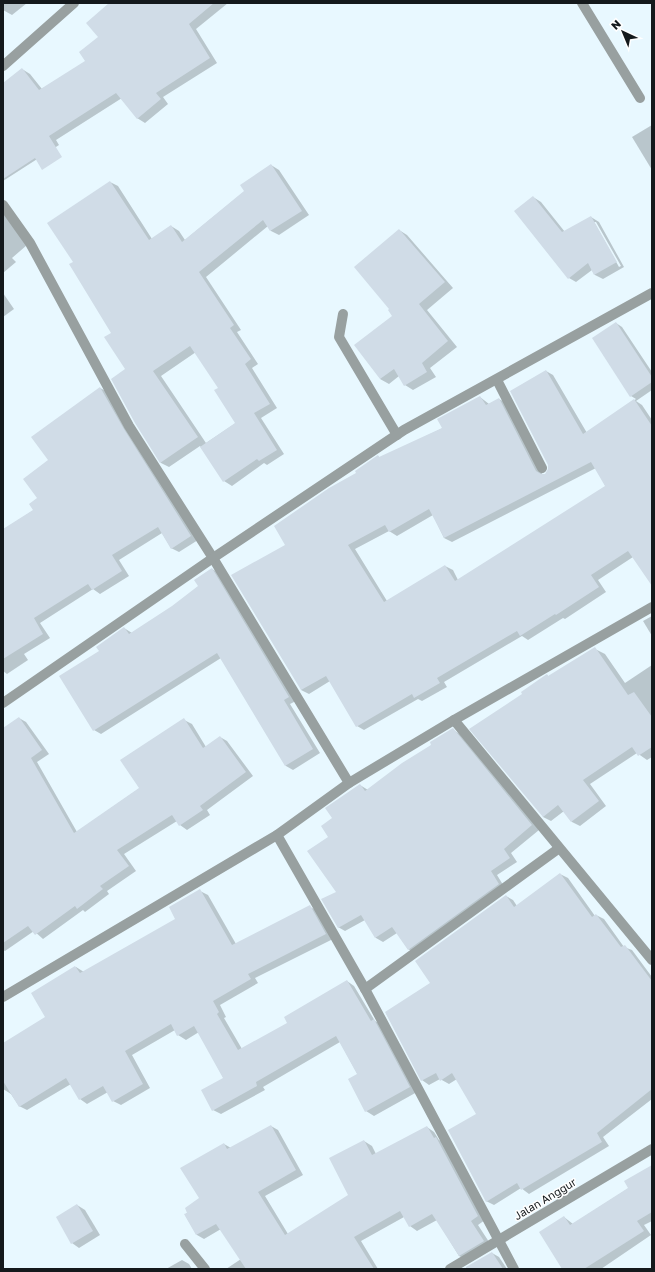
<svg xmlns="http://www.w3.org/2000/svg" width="655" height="1272" viewBox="0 0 655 1272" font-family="'Golos Text',sans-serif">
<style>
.shadow{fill:#0003;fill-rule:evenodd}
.building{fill:#d0dce7;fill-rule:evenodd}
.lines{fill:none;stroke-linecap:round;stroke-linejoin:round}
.minor{stroke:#98a0a0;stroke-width:10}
.labels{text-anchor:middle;stroke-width:3;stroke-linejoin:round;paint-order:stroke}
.street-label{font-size:11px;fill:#14191c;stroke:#fff}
</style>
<rect width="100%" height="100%" fill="#e8f8ff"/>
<g class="shadow">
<path d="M3,3h24l-15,12 -9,-5z"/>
<path d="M110,3h118l-32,26 21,34 -54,34 5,7 -23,19 -8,-5 -15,-20 -66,42 3,5 -56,36v-97l19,-15 8,5 12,15 45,-28 13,-24z"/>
<path d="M652,125v45l-20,-33z"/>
<path d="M271,165l8,5 30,45 -30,20 -8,-4 -3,-5 -62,51 35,53 -4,2 21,32 -6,4 25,40 -16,10 23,36 -17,11 -3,-2 -32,23 -8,-5 -24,-35 -31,21 -8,-4 -26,-41 -9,-53 -14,-36 -38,-71 36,-80 8,4 34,53 19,-13 8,5 6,9 60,-49zM196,352l23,36 17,35 -30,20 -45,-67z"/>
<path d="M533,197l8,5 24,30 26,-15 8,5 25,45 -21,12 -8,-4 -3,-5 -16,12 -7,-4zM594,222h2l25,44 -2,1z"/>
<path d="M3,214l4,2 20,29 -15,13 4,4 -13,11z"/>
<path d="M399,230l8,5 46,53 -26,22 30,37 -27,21 6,9 -23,13 -8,-5 -6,-9 -10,8 -9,-5 14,-63z"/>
<path d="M3,293l11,16 -11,8z"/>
<path d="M616,323l6,4 30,45v18l-16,11 6,4 10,15v158l-19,-21 -35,23 8,12 -41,27 -2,-1 -35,22 -6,-4 -78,46 3,5 -25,14 -4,-2 -54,31 -7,-4 -27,-45 -21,13 -8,-4 -15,-144 71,-72 21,-18 2,2 63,-30 37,-31 9,7 10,-5 7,4 37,72 3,-1 3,-5 -3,-98 7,4 34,58 49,-34 -5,-3zM596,468l10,19 -148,93 -5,-10 -8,-4 -58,35 -32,-52 34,-18 8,5 36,-21 11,23 8,4z"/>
<path d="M100,388l8,4 90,148 -19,12 -8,-4 -9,-15 -43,27 10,16 -29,18 -7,-5 -53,34 10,15 -26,16 4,6 -21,14 -4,-3v-141l31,-20 15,-50z"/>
<path d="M212,569l7,4 77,128 -6,3 30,49 -27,17 -7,-4 -65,-108 -120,76 -7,-4 6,-79 24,-23 8,5 41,-26 26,-21z"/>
<path d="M652,616v20l-9,-15z"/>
<path d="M597,650l8,4 20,29 27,-18v92l-5,3 -10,-7 -47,31 16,22 -26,20 -8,-4 -8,-11 -13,10 -8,-4 -19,-123 23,-19 2,2z"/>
<path d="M19,718l7,4 23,32 -12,8 40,70 63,-44 44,-68 8,4 14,23 14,-10 7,4 26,35 -46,34 3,5 -23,15 -7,-5 -3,-4 -53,33 12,17 -29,20 2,3 -24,18 -2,-2 -40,29 -9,-8 -29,20 -2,-1v-221z"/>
<path d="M453,730l7,4 79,96 -28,23 6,9 -20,13 8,13 -90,65 -7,-4 -11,-16 -14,9 -7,-4 -11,-18 -20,11 -7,-4v-35l-9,-55 4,-19 27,-33 8,5z"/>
<path d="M560,874l8,4 27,38 1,-1 8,4 20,28 8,3 20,27v122l-49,38 6,9 -80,48 -8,-6 -27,17 -8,-4 -9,-87 -20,-35 -8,5 -9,-5 -11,6 -7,-5 -36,-67 45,-30 75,-87 7,4 4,6z"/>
<path d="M200,891l8,4 28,49 74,-37 8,4 15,28 -78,39 3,5 -38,22 6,12 -2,1 18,31 47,-26 58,-42 7,5 21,35 7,4 35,67 -43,24 -8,-5 -8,-36 -18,-33 -77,45 2,3 -44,24 -8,-4 11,-31 -25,-47 -13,8 -8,-5 -3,-5 -43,25 18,33 -29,17 -8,-4 -5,-9 -21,12 -7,-5 -9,-15 -44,26 -8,-4 -8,-12 -8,-5v-45l44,-27 29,-50 8,5 93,-52z"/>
<path d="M271,1126l7,4 25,45 -38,21 23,38 61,-38 15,-55 8,5 4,8 51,-27 7,5 5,8 5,2 41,78 -7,5 13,20 -24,15 -8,-4 -22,-36 -20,11 -7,-5 -6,-9 -43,24 17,28h-152l15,-10 -20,-30 -17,10 -7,-4 -12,-20 16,-17 23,-54 7,4z"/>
<path d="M652,1166v55l-8,4 7,10 -50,34h-38l1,-52 9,7 56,-36z"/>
<path d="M77,1205l8,5 15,25 -21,13 -7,-5z"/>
<path d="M492,1253l7,4 8,12h-43z"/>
<path d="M182,1260l7,4 3,5h-26z"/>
</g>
<g class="building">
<path d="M109,3h105l-25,21 21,34 -54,35 5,6 -24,20 -21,-26 -67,43 13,21 -20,13 -7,-12 -32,21v-96l19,-15 17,22 46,-29 -6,-9 19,-15 -12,-14z"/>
<path d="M271,164l31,47 -32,20 -7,-11 -64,52 35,53 -4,3 21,31 -6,5 25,40 -16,9 23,37 -18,11 -2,-2 -34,23 -23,-35 35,-24 -21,-33 4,-2 -28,-42 -37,25 45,66 -38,26 -25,-40 -24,-44 14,-10 -21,-32 7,-4 -42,-69 4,-2 -26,-39 63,-42 39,59 22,-15 11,17 62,-51 -4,-6z"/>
<path d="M533,196l29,36 29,-16 26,46 -23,13 -6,-12 -20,16 -54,-68z"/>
<path d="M399,229l46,53 -26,22 29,37 -26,22 5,9 -23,14 -10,-17 -14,10 -26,-34 38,-29 -4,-6 1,-1 -35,-42z"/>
<path d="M616,322l36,55v5l-22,15 -38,-59z"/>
<path d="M546,370l37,64 51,-35 18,27v160l-24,-35 -37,24 8,12 -43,28 -1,-1 -35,22 -3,-5 -80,47 3,5 -26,15 -2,-4 -56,33 -30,-51 -25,14 -70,-115 54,-30 -11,-19 55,-38 27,-15 -1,-2 23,-16 1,2 63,-29 -5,-9 43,-23 6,9 13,-7 37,73 5,3h4l3,-5v-4l-38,-74zM591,462l14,24 -150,95 -10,-16 -61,37 -36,-57 37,-20 4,7 40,-23 15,29z"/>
<path d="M100,387l24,42 67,107 -20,13 -13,-22 -46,28 10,16 -30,19 -4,-6 -54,34 9,16 -40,25v-130l30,-19 -4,-6 8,-6 -14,-19 25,-19 -17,-23z"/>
<path d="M212,568l77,129 -5,3 29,49 -28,17 -68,-113 -124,78 -34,-55 40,-25 -3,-4 28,-20 5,7 43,-28 26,-20 -4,-6z"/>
<path d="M595,647l33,48 6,-3 18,25v30l-14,9 -6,-9 -49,33 16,21 -28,21 -13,-17 -15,12 -74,-88 53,-35 -1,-2 23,-16 3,-2 1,2z"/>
<path d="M19,717l23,33 -11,8 43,75 65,-45 -19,-28 64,-42 19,30 17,-12 26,36 -46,34 3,4 -24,16 -7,-11 -55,35 12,16 -29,20 3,3 -26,20 -2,-3 -40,29 -7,-9 -25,17v-215z"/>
<path d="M453,728l79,97 -28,24 6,9 -19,13 8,13 -91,66 -16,-23 -17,11 -14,-23 -23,13 -17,-29 15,-7 -29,-41 21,-14 -7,-11 11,-8 -7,-10 35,-24 5,7 37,-28 29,-18 -1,-3z"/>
<path d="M560,873l32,44 4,-3 25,33 4,-2 27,36v108l-55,44 5,9 -81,48 -4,-7 -31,19 -38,-72 28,-16 -24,-41 -12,8 -4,-8 -15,8 -36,-69 45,-29 -15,-22 91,-66 8,12z"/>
<path d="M200,889l32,56 78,-40 16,29 -78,40 3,5 -38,22 6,11 -2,2 21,36 49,-27 -3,-6 63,-37 24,41 3,-2 36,68 -45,25 -17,-33 9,-5 -21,-38 -80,46 1,4 -45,25 -11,-21 22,-12 -29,-52 -17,10 -6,-12 -46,27 18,33 -31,18 -9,-16 -24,14 -13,-22 -47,29 -16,-26v-38l42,-26 -14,-24 44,-27 5,7 95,-54 -6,-12z"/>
<path d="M271,1125l25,45 -38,22 27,43 63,-40 -19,-37 35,-18 8,15 55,-29 7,12 2,-1 42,79 -7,5 13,20 -25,15 -27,-42 -23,13 -9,-16 -46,26 20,32h-128l-30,-45 -20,11 -12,-21 3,-1 -2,-5 14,-10 -19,-30 44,-25 3,6z"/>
<path d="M652,1165v47l-15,9 7,10 -60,38h-22l-23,-37 25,-16 6,9 58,-37 -4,-7z"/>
<path d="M77,1204l16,27 -22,13 -15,-27z"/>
<path d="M492,1252l11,17h-36l-1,-2z"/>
</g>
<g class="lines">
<g class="minor">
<path d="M582,3l58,95"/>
<path d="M3,66l71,-63"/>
<path d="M3,205l27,38 99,183 84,132 136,225"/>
<path d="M343,314l-4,23 58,98"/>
<path d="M497,380l45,88"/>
<path d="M3,703l210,-145 191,-128 248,-137"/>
<path d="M454,720l198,240"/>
<path d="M277,835l88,154 149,280"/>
<path d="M365,989l193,-140"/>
<path d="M3,997l274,-162 72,-52 105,-63 198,-113"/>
<path d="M185,1244l20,25"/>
<path d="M450,1269l202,-120"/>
</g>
</g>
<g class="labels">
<g class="street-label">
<text transform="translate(545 1199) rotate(-31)" y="4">Jalan Anggur</text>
</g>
</g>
<rect width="655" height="1272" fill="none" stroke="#14191c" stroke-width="8"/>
<g transform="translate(623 32) rotate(316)" stroke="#ffffff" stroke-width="3" paint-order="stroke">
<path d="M0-3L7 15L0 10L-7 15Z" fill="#14191c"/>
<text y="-6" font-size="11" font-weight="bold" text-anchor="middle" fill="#14191c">N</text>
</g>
</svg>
